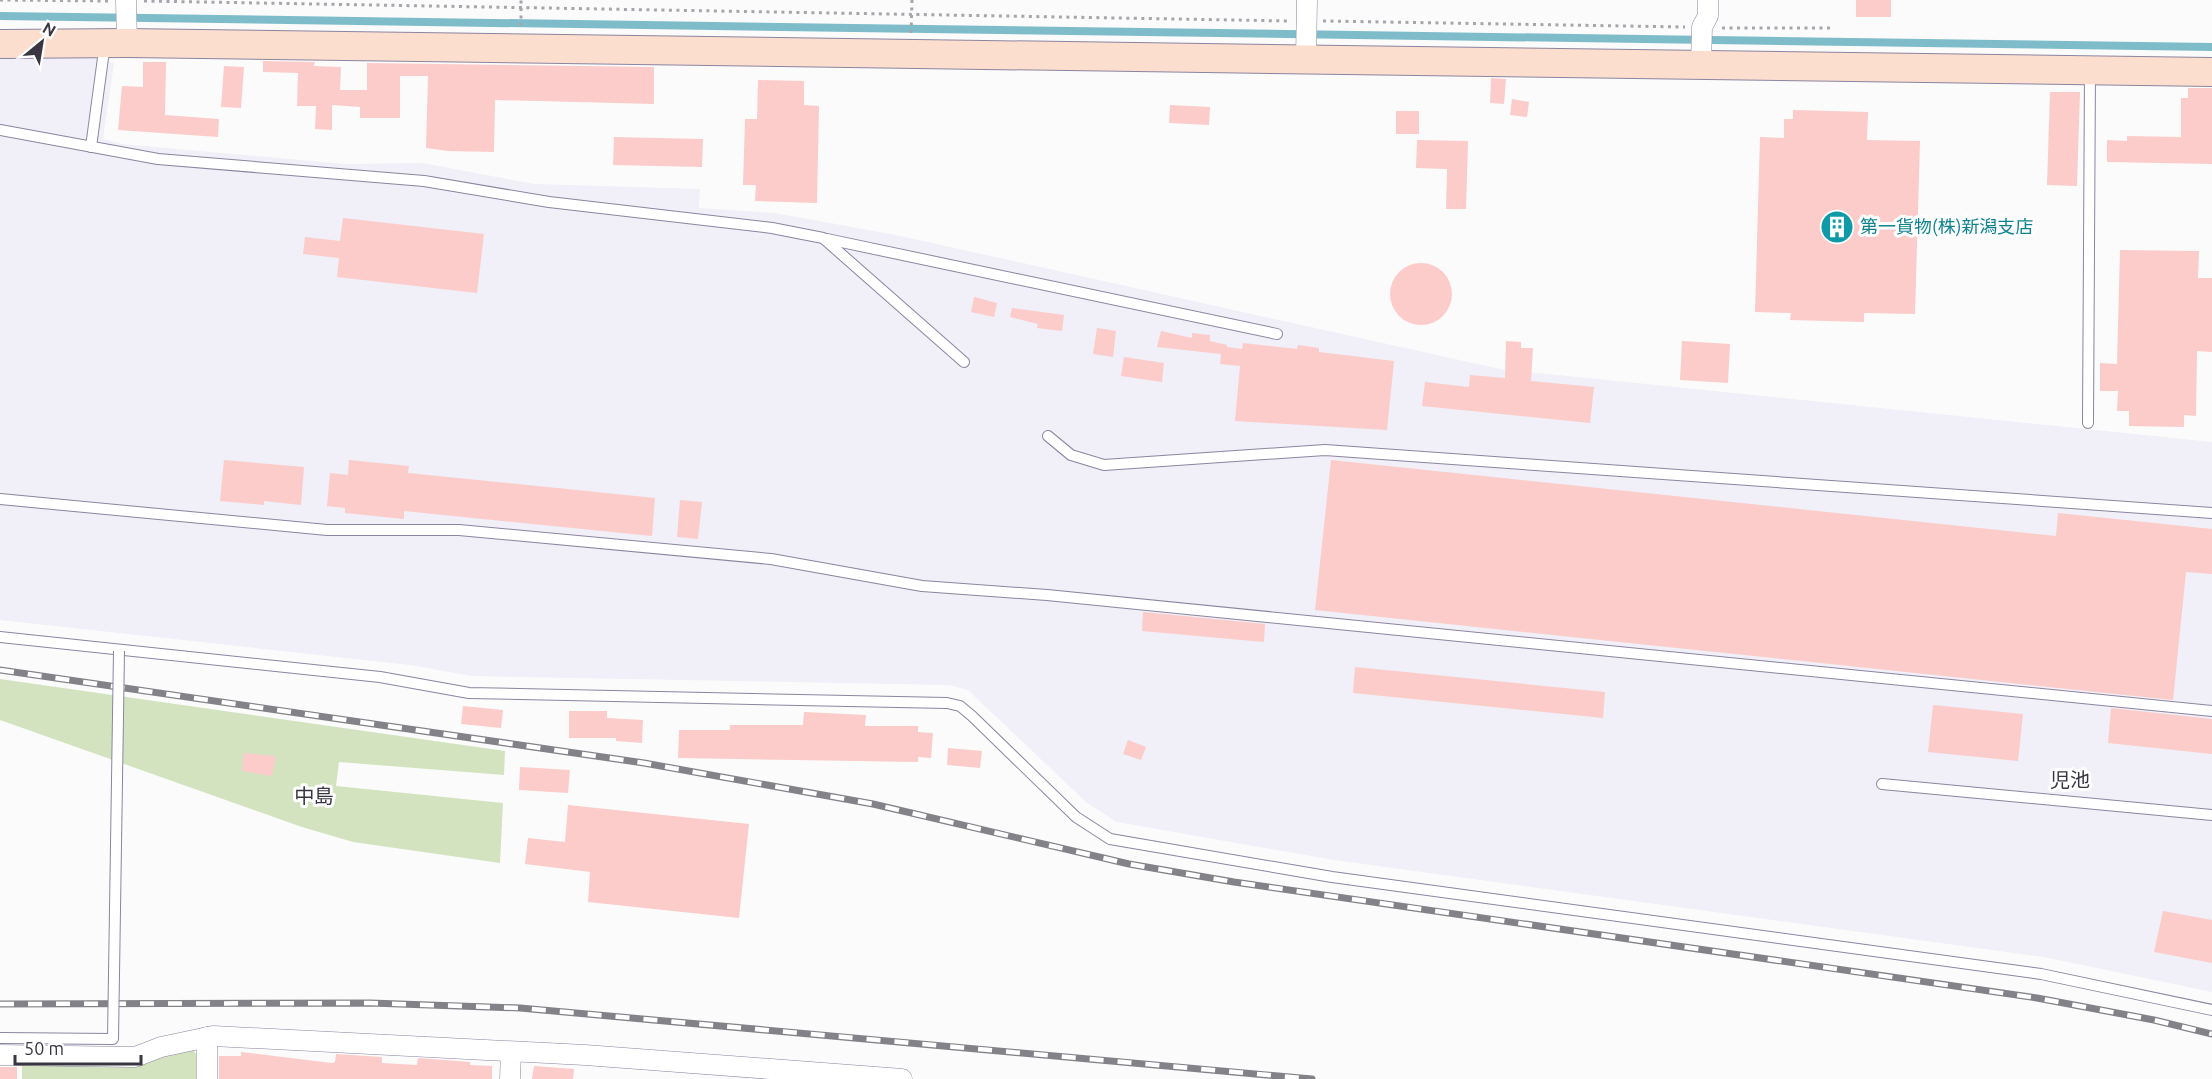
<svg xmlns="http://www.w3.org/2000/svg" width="2212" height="1079" viewBox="0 0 2212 1079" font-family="Ubuntu,'Noto Sans JP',sans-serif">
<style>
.built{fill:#f1eff7}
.green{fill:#d3e3bf}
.water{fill:#7fbcc9}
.building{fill:#fbccca}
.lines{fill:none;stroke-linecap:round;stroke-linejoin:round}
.lane-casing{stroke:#8c84a1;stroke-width:12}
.street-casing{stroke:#8c84a1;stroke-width:21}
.secondary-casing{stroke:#8c84a1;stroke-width:30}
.path{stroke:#a7a5ab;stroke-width:3;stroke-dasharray:3 4.5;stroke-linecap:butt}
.lane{stroke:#fff;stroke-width:10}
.street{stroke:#fff;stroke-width:20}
.secondary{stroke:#fbdece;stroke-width:28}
.rail-casing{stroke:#848289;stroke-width:7}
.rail{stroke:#fff;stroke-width:4.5;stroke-dasharray:14;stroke-linecap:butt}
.lane-bridge-casing{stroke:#8c84a1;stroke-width:12;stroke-linecap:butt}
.lane-bridge{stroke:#fff;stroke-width:10}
.labels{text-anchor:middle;stroke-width:6;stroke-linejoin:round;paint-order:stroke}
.culture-label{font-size:18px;fill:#0d838f;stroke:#fff;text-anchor:start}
.neighbourhood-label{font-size:20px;fill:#393642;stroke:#fff}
</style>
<rect width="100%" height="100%" fill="#fbfbfb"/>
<path class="built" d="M0,54l93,2 21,7 -11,76 19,5 224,20 76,-1 112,21 166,5 -1,19 76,5 121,22 604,134 712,73v550l-168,-35 -710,-97 -217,-38 -30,-19 -119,-113 -19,-5 -477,-9 -62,-11 -410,-45z"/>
<g class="green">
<path d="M0,679l505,72 -1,24 -165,-13 -3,24 167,17 -3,60 -147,-21 -51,-15 -302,-107z"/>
<path d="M193,1050l3,4v25h-174v-19l142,-6z"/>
</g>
<path class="water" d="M0,12l2212,31v8l-2212,-31z"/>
<g class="building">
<rect x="1856" y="0" width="35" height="17"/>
<path d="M263,61l52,1 -1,4 27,1 -1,23h27v-27l287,4v37l-159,-4 -1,52 -46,-1 -22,-3 2,-72h-28v42h-40v-11l-28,-2v25l-17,-1 1,-23h-19l1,-33 -35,-1z"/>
<path d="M143,62h23l-1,53 54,4 -1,18 -100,-7 4,-44 21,1z"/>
<path d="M224,66l20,1 -3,41 -20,-1z"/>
<path d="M1491,78l15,1 -2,25 -14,-1z"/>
<path d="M758,80l46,1v24l15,1 -2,97 -62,-2 1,-16h-13l2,-66h12z"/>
<path d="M2188,88h24v76l-105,-2v-22l20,1v-5l54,1v-39h7z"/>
<path d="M2050,92h30l-3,94 -30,-1z"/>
<path d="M1512,99l17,3 -2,15 -17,-2z"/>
<path d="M1170,105l40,2 -1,18 -40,-2z"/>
<path d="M1793,110l75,2 -1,28 53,1 -5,173 -51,-1v9l-74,-2 1,-7 -36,-1 5,-175 24,1v-19h9z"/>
<rect x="1396" y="111" width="23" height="23"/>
<path d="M614,137l89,2 -1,28 -89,-2z"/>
<path d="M1417,140l51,1 -2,68h-20l1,-40 -31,-1z"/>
<path d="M343,218l141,16 -7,59 -140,-16 2,-19 -36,-4 2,-17 35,4z"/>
<path d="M2120,250l79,1 -1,27h14v74l-15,-1 -1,65 -12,-1v12l-55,-1v-15h-12l1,-20h-18v-28l17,1z"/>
<circle cx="1421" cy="294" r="31"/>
<path d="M974,297l23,6 -3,14 -23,-5z"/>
<path d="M1012,308l52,7 -2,16 -25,-3 1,-4 -28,-7z"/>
<path d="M1097,328l19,3 -3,26 -20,-3z"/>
<path d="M1161,331l31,7v-5l18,2v6l17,4v2l15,2 1,-6 54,6 1,-4 21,3v4l75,9 -7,69 -152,-9 5,-55 -20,-2 1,-10 -64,-7z"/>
<path d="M1506,341l15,1v6h12l-2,33 63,6 -4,36 -168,-17 3,-24 44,5 1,-12 35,3z"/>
<path d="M1682,341l48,3 -2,39 -48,-3z"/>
<path d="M1124,357l40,6 -2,19 -41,-6z"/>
<path d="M224,460l80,7 -3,38 -37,-4v4l-44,-4z"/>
<path d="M349,460l60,6 -1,7 247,25 -3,38 -248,-25v8l-59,-6v-5l-18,-2 3,-33 18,2z"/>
<path d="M1331,460l725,76 2,-23 154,16v45l-26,-2 -13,128 -858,-90z"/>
<path d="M680,500l22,2 -4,37 -21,-2z"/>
<path d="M1143,612l122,12 -1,18 -122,-11z"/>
<path d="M1355,667l250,25 -2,26 -250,-25z"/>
<path d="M1933,705l90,9 -5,47 -90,-9z"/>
<path d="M463,706l40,4 -2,18 -40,-4z"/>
<path d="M2111,708l101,11v35l-104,-11z"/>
<path d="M569,711h38v7l36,2 -1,23 -26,-2v-3h-47z"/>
<path d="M804,712l62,3 -1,11h53v6l15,1 -2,25 -13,-1v5l-240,-4 1,-28h51v-5h73z"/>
<path d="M1128,740l18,7 -5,13 -18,-6z"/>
<path d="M948,748l34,3 -2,17 -33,-3z"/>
<path d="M244,753l32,3 -4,20 -30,-5z"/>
<path d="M520,767l50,3 -2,23 -49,-3z"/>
<path d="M568,805l181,19 -10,94 -151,-16 2,-30 -65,-8 3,-26 37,4z"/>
<path d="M2163,911l49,9v43l-58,-11z"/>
<path d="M241,1052l91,11 3,-1 1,-8 46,3v6l35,2 1,-7 52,4v3l22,1v13h-273v-23h22z"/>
<path d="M534,1066l40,3 -1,10h-41z"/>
<rect x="0" y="1067" width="17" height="12"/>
</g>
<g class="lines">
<g class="lane-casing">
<g id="lane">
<path d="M0,130l158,29 266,22 125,21 223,26 51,10 141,124"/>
<path d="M91,147l14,-104"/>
<path d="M827,239l450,95"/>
<path d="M2088,423l2,-353"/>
<path d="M1048,436l23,19 33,10 221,-15 887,63"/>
<path d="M0,499l327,31h132l312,29 151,27 125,9 1165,116"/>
<path d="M0,637l380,40 89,16 478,10 13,3 12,10 104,101 34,22 222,38 709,97 171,36"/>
<path d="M1882,784l330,31"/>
</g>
</g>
<g class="street-casing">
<g id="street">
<path d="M126,0l1,43"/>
<path d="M1306,58l1,-58"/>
<path d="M1701,64l1,-37 6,-11v-16"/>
<path d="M0,1055l135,2 26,-10 52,-11 372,19 317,24"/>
<path d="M207,1079v-42"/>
<path d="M510,1079l1,-27"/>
</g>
</g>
<g class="secondary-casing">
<path id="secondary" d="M0,44l127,-1 2085,29"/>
</g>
<g class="path">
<path d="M0,0l109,1"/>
<path d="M144,1l1146,20"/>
<path d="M1323,21l362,6"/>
<path d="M521,26v-26"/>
<path d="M1722,28h109"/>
<path d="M911,33l1,-33"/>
</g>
<use href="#lane" class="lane"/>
<use href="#street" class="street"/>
<use href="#secondary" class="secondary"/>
<g class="rail-casing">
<g id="rail">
<path d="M0,670l644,93 229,41 256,60 105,18 803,116 117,22 58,14"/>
<path d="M0,1004l370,-1 150,5 792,71"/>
</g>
</g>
<use href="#rail" class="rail"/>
<g class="lane-bridge-casing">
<path id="lane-bridge" d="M0,1038l113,1 6,-388"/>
</g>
<use href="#lane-bridge" class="lane-bridge"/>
</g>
<defs>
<g id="building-disc" transform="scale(1.725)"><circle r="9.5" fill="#0f9aa8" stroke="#fff"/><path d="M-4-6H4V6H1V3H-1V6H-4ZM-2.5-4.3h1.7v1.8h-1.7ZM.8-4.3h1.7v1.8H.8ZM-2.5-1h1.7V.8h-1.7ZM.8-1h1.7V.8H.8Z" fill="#fff"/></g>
</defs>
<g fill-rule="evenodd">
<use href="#building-disc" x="1837" y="227"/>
</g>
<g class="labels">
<g class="culture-label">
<text x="1860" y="233">第一貨物(株)新潟支店</text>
</g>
<g class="neighbourhood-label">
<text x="2070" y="787">児池</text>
<text x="314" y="803">中島</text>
</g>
</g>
<g transform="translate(42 42) rotate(30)" stroke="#ffffff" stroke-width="4.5" paint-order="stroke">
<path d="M0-4.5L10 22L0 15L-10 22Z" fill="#393642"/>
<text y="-9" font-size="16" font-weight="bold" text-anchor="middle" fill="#393642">N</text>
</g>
<path d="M15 1055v9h126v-9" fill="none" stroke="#393642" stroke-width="3"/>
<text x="24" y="1055" font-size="18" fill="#393642" stroke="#ffffff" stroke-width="4.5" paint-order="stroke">50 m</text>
</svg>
